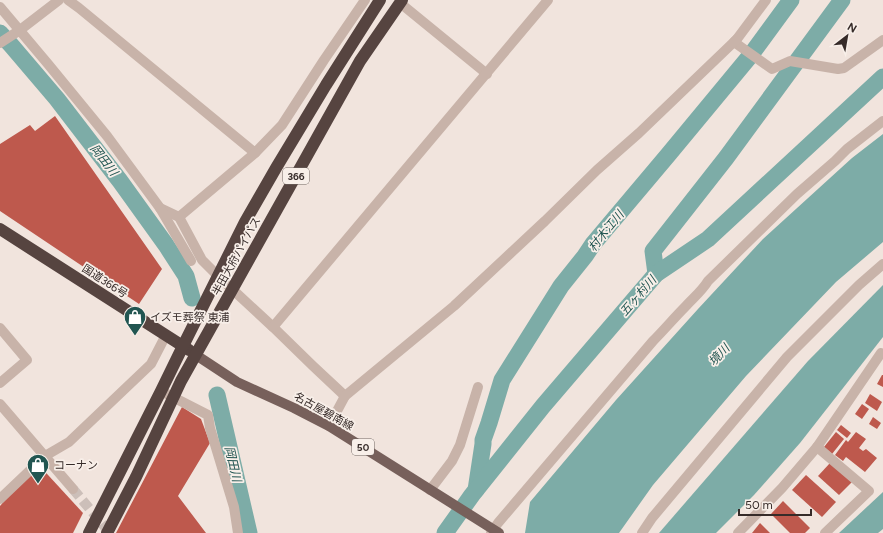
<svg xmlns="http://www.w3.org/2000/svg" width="883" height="533" viewBox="0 0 883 533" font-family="Figtree,'Noto Sans JP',sans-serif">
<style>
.water{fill:#7daca7}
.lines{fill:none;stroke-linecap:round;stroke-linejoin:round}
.river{stroke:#7daca7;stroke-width:17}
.building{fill:#be594d}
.minor-tunnel{stroke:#ccbfb9;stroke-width:10;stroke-dasharray:10 5;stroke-linecap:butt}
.minor{stroke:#c8b3a9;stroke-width:10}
.major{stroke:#77605b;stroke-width:10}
.highway{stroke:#564440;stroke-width:12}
.labels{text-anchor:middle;stroke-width:3.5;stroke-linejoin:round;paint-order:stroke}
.shield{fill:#f8efe9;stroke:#706663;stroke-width:1}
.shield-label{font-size:10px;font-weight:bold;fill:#362b29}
.street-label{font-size:11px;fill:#362b29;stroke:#f8efe9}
.poi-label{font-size:11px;fill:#362b29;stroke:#f8efe9;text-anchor:start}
.water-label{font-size:12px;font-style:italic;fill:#215551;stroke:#f8efe9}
</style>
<rect width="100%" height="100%" fill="#f1e4dd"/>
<g class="water">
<path d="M883,134v108l-47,40 -90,94 -93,109 -34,48h-94l5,-31 86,-102 82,-91 65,-70 89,-81z"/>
<path d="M883,285v52l-83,106 -46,52 -38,38h-57l149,-172z"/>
<path d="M883,492v37l-5,4h-39z"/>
</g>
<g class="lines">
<g class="river">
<path d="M0,33l11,12 46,54 63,82 46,64 20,31 6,22"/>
<path d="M656,274l-3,-23 73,-93 116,-158"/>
<path d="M217,395l32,138"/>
<path d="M476,490l7,-46v-4l6,-17 13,-43 59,-94 24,-30 8,-12 75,-89 82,-99 41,-56"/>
<path d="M445,533l27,-38 71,-89 113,-132 52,-35 175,-162"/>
</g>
</g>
<g class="building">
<path d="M55,116l107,153 -23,35 -139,-93v-67l30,-19 5,6z"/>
<path d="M882,375h1v12l-6,-3z"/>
<path d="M870,394l12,8 -5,9 -12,-8z"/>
<path d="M862,404l7,5 -7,10 -7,-5z"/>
<path d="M182,407l19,12 9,24 -32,53 28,37h-90z"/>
<path d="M873,417l8,6 -4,6 -8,-5z"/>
<path d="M841,425l10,8 -4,5 -10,-8z"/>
<path d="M836,432l8,7 -12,15 -8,-7z"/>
<path d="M856,432l10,7 -7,9 4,3 3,-2 11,9 -12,14 -19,-15 -3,4 -8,-6 11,-15 2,2z"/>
<path d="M37,463l46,50 -10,20h-73v-27z"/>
<path d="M830,463l22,19 -13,13 -21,-19z"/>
<path d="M806,475l30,27 -14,15 -30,-27z"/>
<path d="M783,501l27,27 -5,5h-15l-19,-19z"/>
<path d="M760,523l10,10h-18z"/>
</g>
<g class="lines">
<path class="minor-tunnel" d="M73,489l37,44"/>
<g class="minor">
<path d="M68,0l11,8 176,145 27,-28 42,-65 41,-60"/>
<path d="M400,3l87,71"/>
<path d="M0,7l48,57 59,72 53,72 19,9 23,43 16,16 55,51 40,39 32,30"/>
<path d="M737,39l-3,3 38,27 18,-8 48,8 6,-1 39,-28"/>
<path d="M0,43l20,-13 39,-30"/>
<path d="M160,208l31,53"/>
<path d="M179,217l76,-64"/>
<path d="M273,327l275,-327"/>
<path d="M0,328l27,32 -27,23"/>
<path d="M161,391l47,24 2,13 24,79 4,26"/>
<path d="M0,404l73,85"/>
<path d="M329,426l16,-30 109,-90 91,-85 52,-51 42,-37 98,-94 29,-39"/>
<path d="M817,447l52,44 -44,42"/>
<path d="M430,490l22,-29 8,-16 18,-58"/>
<path d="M0,499l45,-43 24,-14 82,-78 15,-29"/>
<path d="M491,533l7,-10 155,-182c11,-11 21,-23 32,-34 8,-9 17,-16 23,-26l89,-87 38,-33 12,-12 36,-28"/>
<path d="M642,533l10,-15 135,-161 72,-72 24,-21"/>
<path d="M738,533l44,-45 35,-41 64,-94"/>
</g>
<path class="major" d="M196,355l41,27 57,26 35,18 170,107"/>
<g class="highway">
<path d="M0,229l189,121"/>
<path d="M89,533l72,-142 22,-45 62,-124 31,-54 50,-83 54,-85"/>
<path d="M107,533l29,-56 45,-96 179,-320 42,-61"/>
</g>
</g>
<defs>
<g id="shop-pin" transform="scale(1.15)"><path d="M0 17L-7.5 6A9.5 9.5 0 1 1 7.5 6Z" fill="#215551" stroke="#f8efe9"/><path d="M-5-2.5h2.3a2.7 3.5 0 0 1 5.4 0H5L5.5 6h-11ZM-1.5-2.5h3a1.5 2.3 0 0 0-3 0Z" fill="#fff"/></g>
</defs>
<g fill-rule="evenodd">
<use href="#shop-pin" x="135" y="317"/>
<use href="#shop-pin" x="38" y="465"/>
</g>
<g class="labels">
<g class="shield">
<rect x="283" y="168" width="26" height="16" rx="3"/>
<rect x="352" y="439" width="22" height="16" rx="3"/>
</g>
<g class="shield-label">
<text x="296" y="180">366</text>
<text x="363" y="451">50</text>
</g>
<g class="street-label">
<text transform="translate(236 256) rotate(-61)" y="4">半田大府パイパス</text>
<text transform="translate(105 281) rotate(33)" y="4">国道366号</text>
<text transform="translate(324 411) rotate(29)" y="4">名古屋碧南線</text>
</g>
<g class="poi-label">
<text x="150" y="321">イズモ葬祭 東浦</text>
<text x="54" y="469">コーナン</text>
</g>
<g class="water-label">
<text transform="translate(104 160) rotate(52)" y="4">岡田川</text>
<text transform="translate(606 231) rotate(-51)" y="4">村木江川</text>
<text transform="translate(638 296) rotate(-49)" y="4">五ヶ村川</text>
<text transform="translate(719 355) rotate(-47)" y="4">境川</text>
<text transform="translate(233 464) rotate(77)" y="4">岡田川</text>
</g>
</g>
<g transform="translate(847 36) rotate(31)" stroke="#f8efe9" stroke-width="3" paint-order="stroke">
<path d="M0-3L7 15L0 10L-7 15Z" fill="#362b29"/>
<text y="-6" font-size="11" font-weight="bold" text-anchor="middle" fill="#362b29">N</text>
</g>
<path d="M739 509v6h72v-6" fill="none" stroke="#362b29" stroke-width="2"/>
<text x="745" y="509" font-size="12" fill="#362b29" stroke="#f8efe9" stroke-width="3" paint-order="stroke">50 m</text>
</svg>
